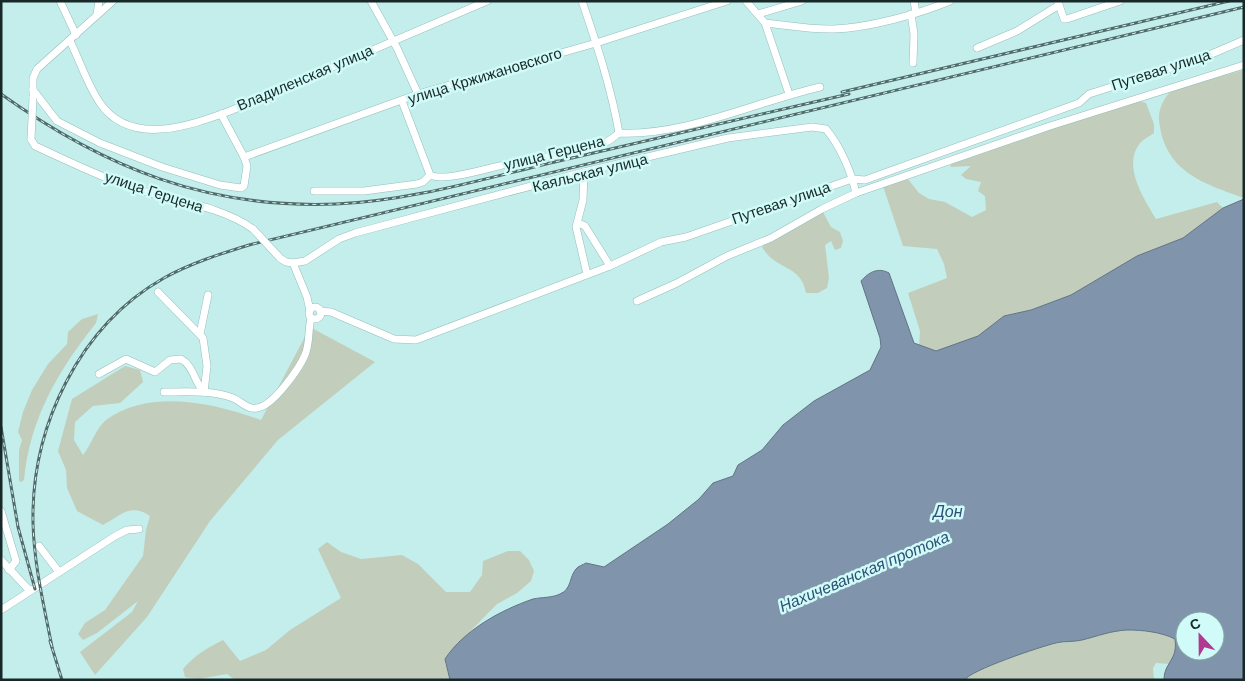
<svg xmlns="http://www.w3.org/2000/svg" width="1245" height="681" viewBox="0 0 1245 681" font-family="Arial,sans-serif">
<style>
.green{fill:#c2cebb}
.water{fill:#8095ac;stroke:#617484;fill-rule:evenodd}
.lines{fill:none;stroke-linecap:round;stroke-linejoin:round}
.minor-casing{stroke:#95bebc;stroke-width:8}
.minor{stroke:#fff;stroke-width:7}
.rail-casing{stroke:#526b6a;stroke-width:3}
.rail{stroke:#d0fbf9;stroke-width:1;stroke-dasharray:4;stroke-linecap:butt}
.minor-bridge-casing{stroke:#95bebc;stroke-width:8;stroke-linecap:butt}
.minor-bridge{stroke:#fff;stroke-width:7}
.labels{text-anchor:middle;stroke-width:5;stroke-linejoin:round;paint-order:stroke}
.street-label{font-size:15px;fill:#182828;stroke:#d0fbf9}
.water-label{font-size:16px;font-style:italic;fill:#2f5074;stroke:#d0fbf9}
</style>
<rect width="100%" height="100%" fill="#c3eeec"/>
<g class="green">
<path d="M1244,70v128c-42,-15 -80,-27 -85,-78 -1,-10 5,-24 14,-30 5,-3 13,-3 19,-5 17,-5 34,-10 52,-15z"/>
<path d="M1136,100l10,3 8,21v9c-4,3 -10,6 -13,9 -20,23 3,56 15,77l61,-17 6,6 -40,30 -46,18 -66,39 -40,15 -27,6 -26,20 -15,7 -28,8 -16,-5 1,-15 -12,-38 39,-15 -3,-14 -7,-15 -34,-3 -20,-60 24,-8 12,15 10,6 16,3 27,15 14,-7 -1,-14 -7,-5 3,-9 -15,-3 -5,-4 10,-9 -21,1 2,-4z"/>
<path d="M823,212l8,15 9,5 3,9 -2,7 -6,2 -4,-9 -6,4 4,33 -2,10 -9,5h-12c-5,-29 -30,-22 -44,-46l5,-5z"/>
<path d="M98,314l-2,9c-38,48 -66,95 -72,157l-3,2 -2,-1v-31l3,-10 -4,-8 5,-20 9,-22 16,-26 19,-20 1,-12 14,-13z"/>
<path d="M310,327l65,35 -97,78 -68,81 -63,96 -52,58 -15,-23 52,-40 6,-11 -41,32 -14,7 -5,-6 7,-11 20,-13 38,-54 3,-26 4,-14c-20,-13 -28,-1 -47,9l-26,-14 -10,-23 -1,-18 -8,-19 14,-52 53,-33 15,4 3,12 -23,21 -27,3 -18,16 -1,18 9,15c8,-10 13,-27 23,-35 44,-32 108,-17 155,0z"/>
<path d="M327,542l14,10 20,7 41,-4 16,9 28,28h24l12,-17 1,-14 25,-10h12l9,9 5,11 -3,10 -14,12 -20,11 -49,50 -3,5 5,21h-215l-8,-6 -29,5 -13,-2 -2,-8c12,-14 24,-21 40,-29l17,21 26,-11 24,-20 51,-32 -23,-49z"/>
<path d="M1128,630l28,2 19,7 1,10 -6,15 -14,-1 -3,5 1,12h-189l4,-6 12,-6 61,-22 39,-6 27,-8z"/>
</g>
<path class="water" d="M1244,199v481h-80c0,-18 14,-19 11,-41 -14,-7 -32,-9 -48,-9 -17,1 -29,6 -45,10 -8,2 -18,1 -26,3 -14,3 -88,28 -91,37h-515l-5,-21c19,-29 56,-49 88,-60 9,-2 19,-1 27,-5 12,-5 9,-17 16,-25 2,-3 7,-4 10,-6l18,4 64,-43 31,-25 14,-16 20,-7 5,-11 24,-15 21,-25 31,-24 56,-31 11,-23 -1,-9 -19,-57c8,-9 17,-14 28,-8l25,70 22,8 42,-15 26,-20 27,-6 40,-15 66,-39 46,-18 40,-30zM1185,621h30v30h-30z"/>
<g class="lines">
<g class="minor-casing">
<g id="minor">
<path d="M60,1l16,34"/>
<path d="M371,1l26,47 21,46"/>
<path d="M582,1c15,44 29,86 37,132"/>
<path d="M746,1l19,22 24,71"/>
<path d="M914,1l2,12"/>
<path d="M1058,2l6,17h3l53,-18"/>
<path d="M97,14l2,-13"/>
<path d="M758,14l44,-13"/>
<path d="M911,14l3,20 -1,29"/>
<path d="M765,23c22,2 46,7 69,6 34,-1 85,-15 116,-28"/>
<path d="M70,41c10,20 17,43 30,62 30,44 89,23 130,8l257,-110"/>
<path d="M977,48l40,-17 42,-26"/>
<path d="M33,90l24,31 43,22 62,24 58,18 21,3 3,-2 3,-20 -3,-9 -23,-43"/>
<path d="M33,94v-16l4,-9 76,-68"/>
<path d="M402,101l28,74"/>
<path d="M31,139l4,7c31,14 63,30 95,41 40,14 88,17 123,42"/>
<path d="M244,157l174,-63 178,-51 131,-42"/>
<path d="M584,172l-1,28 -7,27 11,47"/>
<path d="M314,191h50l53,-7 6,-2 7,-7c15,8 68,-10 86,-13 30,-6 62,-7 90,-20 5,-2 9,-6 13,-9 67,3 136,-31 201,-46"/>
<path d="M578,223l7,3 25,40"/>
<path d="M280,258l6,4 7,1 14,34 3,14"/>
<path d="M293,263l12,-2 34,-22 16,-6 229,-61 144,-34 84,-11 14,2c14,17 25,42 30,64"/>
<path d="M158,292l45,46 4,28 -3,26"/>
<path d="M637,301l40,-18 50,-27 44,-18 51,-29 34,-16 194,-67 194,-61"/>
<circle cx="315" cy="313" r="6"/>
<path d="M320,311l11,1 63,27 22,1 194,-74 51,-24 25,-5 166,-58 13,1 214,-77 10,-9 111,-35 44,-19"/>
<path d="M200,334l8,-39"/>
<path d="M99,374l27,-15 29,13 15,-12 11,-1c13,7 13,23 23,33"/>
<path d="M164,392c23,0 47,-2 69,6 8,3 14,12 24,10 16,-2 42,-39 48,-53 5,-12 3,-25 6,-37"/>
<path d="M1,511l15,50 -7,9"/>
<path d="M39,546l20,26"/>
<path d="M1,560l28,30"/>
<path d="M1,610l114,-74 12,-6 12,-1"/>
</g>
</g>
<use href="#minor" class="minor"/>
<g class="rail-casing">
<g id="rail">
<path d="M842,92l387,-91"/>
<path d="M1,94c104,74 206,115 335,110 75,-3 150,-26 223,-43 96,-22 193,-45 290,-67"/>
<path d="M1,427l17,100 17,62"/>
<path d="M50,641l12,39"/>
<path d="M52,647c-8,-41 -18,-82 -19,-124 -2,-96 46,-197 131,-245 27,-15 56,-24 85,-33l995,-238"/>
</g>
</g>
<use href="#rail" class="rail"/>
<g class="minor-bridge-casing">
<g id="minor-bridge">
<path d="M31,139l2,-41"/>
<path d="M253,229l27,29"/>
</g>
</g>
<use href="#minor-bridge" class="minor-bridge"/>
</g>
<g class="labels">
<g class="street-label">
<text transform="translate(1161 70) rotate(-18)" y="5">Путевая улица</text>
<text transform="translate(485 76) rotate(-17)" y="5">улица Кржижановского</text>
<text transform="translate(305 78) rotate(-23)" y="5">Владиленская улица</text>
<text transform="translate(554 153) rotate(-14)" y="5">улица Герцена</text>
<text transform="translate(590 173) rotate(-14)" y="5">Каяльская улица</text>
<text transform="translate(154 192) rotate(18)" y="5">улица Герцена</text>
<text transform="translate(781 203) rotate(-19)" y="5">Путевая улица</text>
</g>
<g class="water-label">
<text x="948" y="517">Дон</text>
<text transform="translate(864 571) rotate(-23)" y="6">Нахичеванская протока</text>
</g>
</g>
<rect width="1245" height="681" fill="none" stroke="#182828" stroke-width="5"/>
<g transform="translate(1200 636) rotate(338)"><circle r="24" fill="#d0fbf9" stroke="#86a7a5"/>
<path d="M0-4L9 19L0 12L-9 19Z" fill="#b13a90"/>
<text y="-8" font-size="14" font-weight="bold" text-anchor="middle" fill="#182828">С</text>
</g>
</svg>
